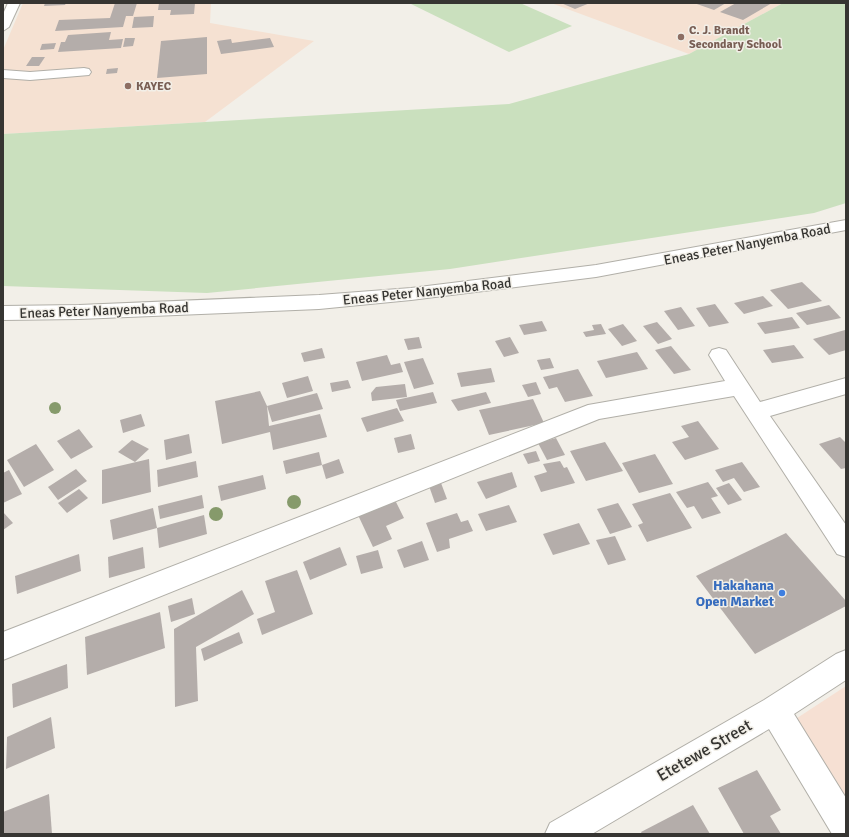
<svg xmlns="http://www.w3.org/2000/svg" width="849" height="837" viewBox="0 0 849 837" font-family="Signika,sans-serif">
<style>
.commercial{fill:#f6e0d3}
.education{fill:#f5e1d2}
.green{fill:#cae0be}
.building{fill:#b4adaa}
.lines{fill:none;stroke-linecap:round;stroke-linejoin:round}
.minor-casing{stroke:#b1afa8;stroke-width:2}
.major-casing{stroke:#b1afa8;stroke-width:2}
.minor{fill:#fff;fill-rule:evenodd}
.major{fill:#fff;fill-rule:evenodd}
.tree{fill:#869a6b}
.education-dot{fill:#8d6e63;stroke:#f2efe8;stroke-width:1.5}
.shop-dot{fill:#3f7fe0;stroke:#f2efe8;stroke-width:1.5}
.labels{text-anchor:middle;stroke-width:3;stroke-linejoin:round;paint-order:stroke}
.far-education-label{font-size:12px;font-weight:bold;fill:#785e54;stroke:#f2efe8;text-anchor:start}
.street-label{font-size:14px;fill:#363532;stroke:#f2efe8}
.shop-label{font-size:14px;font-weight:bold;fill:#366cbe;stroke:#f2efe8;text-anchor:end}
.near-street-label{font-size:17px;fill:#363532;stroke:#f2efe8}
</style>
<rect width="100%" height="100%" fill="#f2efe8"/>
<path class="commercial" d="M846,686v141l-61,-101z"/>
<g class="education">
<path d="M23,3h188l-1,20 104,18 -109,81 -202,12v-84z"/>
<path d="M551,3h232l-94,51z"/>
</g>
<g class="green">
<path d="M409,3h111l52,23 -63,26z"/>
<path d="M783,3h63v200l-32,10 -364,56 -243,24 -204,-7v-152l506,-30 180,-50z"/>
</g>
<g class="building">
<path d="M45,3h21l-1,2 -21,1z"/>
<path d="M115,3h22l-4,13h-7l-3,11 -68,4 4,-11 51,-2z"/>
<path d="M159,3h36l-1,11 -24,1 1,-5h-13z"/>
<path d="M561,3h29l-15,6z"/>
<path d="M694,3h32l-12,7z"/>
<path d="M736,3h36l-29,17 -23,-8z"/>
<path d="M154,16l-1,11 -21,1 2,-11z"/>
<path d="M111,32l-2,8 14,-1 -2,9 -63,4 3,-10h4l3,-7z"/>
<path d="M207,37v37l-50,4 4,-37z"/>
<path d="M125,38h10l-2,8 -10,1z"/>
<path d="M270,38l4,9 -53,7 -4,-13 14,-2 1,4z"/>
<path d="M56,43l-2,6 -14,1 2,-6z"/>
<path d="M32,57h13l-6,9h-13z"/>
<path d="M118,68l-1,5 -11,1 1,-5z"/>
<path d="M802,282l20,19 -34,8 -18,-19z"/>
<path d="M763,296l10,10 -29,8 -10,-11z"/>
<path d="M715,304l14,19 -20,4 -13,-19z"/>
<path d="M829,305l12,13 -34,7 -11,-12z"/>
<path d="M681,307l14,19 -17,4 -14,-19z"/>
<path d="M792,317l8,11 -35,6 -8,-11z"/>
<path d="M542,321l5,10 -23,4 -5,-10z"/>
<path d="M657,322l15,17 -14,5 -15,-18z"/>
<path d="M601,324l5,10 -20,3 -3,-5 11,-2 -2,-5z"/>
<path d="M623,324l14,17 -15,5 -14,-17z"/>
<path d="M845,330l1,20 -17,5 -16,-16z"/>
<path d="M419,337l3,11 -14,2 -4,-11z"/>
<path d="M510,337l9,16 -15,4 -9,-16z"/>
<path d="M794,345l10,13 -32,5 -9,-13z"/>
<path d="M671,346l20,24 -17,4 -19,-24z"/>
<path d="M322,348l3,10 -21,4 -3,-9z"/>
<path d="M637,352l11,17 -42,9 -9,-17z"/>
<path d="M387,355l4,10 9,-2 3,9 -41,9 -6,-19z"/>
<path d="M423,358l11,26 -20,5 -10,-27z"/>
<path d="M550,358l4,10 -13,2 -4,-10z"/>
<path d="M491,368l4,14 -34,5 -4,-14z"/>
<path d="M578,369l15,27 -28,6 -8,-15 -8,2 -6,-12z"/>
<path d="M308,376l5,15 -26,7 -5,-15z"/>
<path d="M348,380l3,8 -19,4 -2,-9z"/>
<path d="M536,382l5,12 -13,3 -6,-12z"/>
<path d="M405,384l2,13 -35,4 -1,-8 5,-6z"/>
<path d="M260,391l7,15 2,20 51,-12 7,23 -54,13 -3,-18 -48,12 -7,-43z"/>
<path d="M433,392l4,11 -37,8 -4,-11z"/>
<path d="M486,392l5,11 -33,8 -7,-11z"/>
<path d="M317,393l6,16 -51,13 -5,-16z"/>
<path d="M533,399l11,24 -55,12 -10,-25z"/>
<path d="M397,408l7,13 -37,11 -6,-14z"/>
<path d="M141,414l4,12 -22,7 -3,-13z"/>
<path d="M698,421l21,28 -34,11 -13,-18 17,-5 -8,-11z"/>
<path d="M79,429l14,18 -22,12 -14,-18z"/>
<path d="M189,434l3,19 -26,7 -2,-20z"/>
<path d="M411,434l4,15 -17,4 -4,-15z"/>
<path d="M840,437l6,6v25l-5,1 -22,-25z"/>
<path d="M556,438l9,17 -18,5 -9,-17z"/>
<path d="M132,440l17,9 -14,13 -17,-10z"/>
<path d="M605,442l18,29 -37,10 -16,-30z"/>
<path d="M36,444l18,26 -30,17 -17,-27z"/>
<path d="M536,451l4,10 -12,3 -5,-10z"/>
<path d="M319,452l3,13 -36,9 -3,-13z"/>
<path d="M655,454l18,30 -34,9 -17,-30z"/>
<path d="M149,459l2,33 -49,12v-34z"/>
<path d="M339,459l5,14 -18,6 -4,-14z"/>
<path d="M196,461l2,16 -40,10 -1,-17z"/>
<path d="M560,461l4,7 3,-1 8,16 -34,9 -7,-16 13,-4 -4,-8z"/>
<path d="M742,462l18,25 -16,5 -10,-14 -11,4 -8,-12z"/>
<path d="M76,469l11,12 -29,19 -10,-13z"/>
<path d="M9,470l13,24 -19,9v-30z"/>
<path d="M512,472l5,15 -31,12 -9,-17z"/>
<path d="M263,475l3,14 -45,12 -3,-15z"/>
<path d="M708,482l10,14 -7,2 10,15 -19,6 -8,-13 -7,2 -11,-16z"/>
<path d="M441,483l6,16 -12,4 -6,-17z"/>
<path d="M729,483l13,17 -14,5 -12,-17z"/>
<path d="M79,489l9,9 -21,15 -9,-10z"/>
<path d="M670,493l22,35 -45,14 -9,-17 5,-2 -11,-19z"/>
<path d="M202,495l2,13 -44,11 -2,-13z"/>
<path d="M395,500l9,18 -18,8 6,13 -19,8 -15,-32z"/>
<path d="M618,503l14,24 -22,7 -13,-25z"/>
<path d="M509,505l8,17 -31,9 -8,-17z"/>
<path d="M153,508l4,20 -44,12 -3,-20z"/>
<path d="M3,512l10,11 -10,7z"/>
<path d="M457,513l4,9 7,-2 5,11 -24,8 1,9 -13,4 -11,-29z"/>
<path d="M204,515l3,19 -48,14 -2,-20z"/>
<path d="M579,523l11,21 -37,11 -10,-21z"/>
<path d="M786,533l60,68v5l-91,48 -59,-78z"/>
<path d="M615,536l11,24 -18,5 -12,-25z"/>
<path d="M422,541l7,19 -25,8 -7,-18z"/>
<path d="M143,547l2,21 -36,10 -1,-21z"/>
<path d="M340,547l7,18 -37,15 -7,-18z"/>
<path d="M378,550l5,18 -22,6 -5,-18z"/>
<path d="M79,554l2,17 -64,23 -2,-18z"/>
<path d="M297,570l16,44 -51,21 -5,-16 18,-7 -10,-31z"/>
<path d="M242,590l12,24 -58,33 2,54 -23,6 -1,-78z"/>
<path d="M192,598l3,16 -24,8 -3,-16z"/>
<path d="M160,612l5,36 -78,27 -2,-38z"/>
<path d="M239,632l4,11 -39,18 -3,-12z"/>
<path d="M67,664l1,24 -55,20 -1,-24z"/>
<path d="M51,717l4,31 -49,21 1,-32z"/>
<path d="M757,770l24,40 -11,6 11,18h-37l-26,-46z"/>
<path d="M49,794l3,40h-49v-22z"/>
<path d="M693,805l17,29h-68l-1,-2z"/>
</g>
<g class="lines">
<g class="minor-casing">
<g id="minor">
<path d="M8,3h12l-11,24 -6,4v-17z"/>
<path d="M84,68l5,1 2,3 -2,3 -59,5 -27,-2v-8l27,2z"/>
<path d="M719,348l7,2 34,52 86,-24v16l-76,22 76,109v32l-9,-3 -103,-158 -135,23 -596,241v-28l585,-227 137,-24 -16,-26 3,-5z"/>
<path d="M846,650v30l-52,34 52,84v36h-14l-63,-105 -177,105h-47l5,-11 214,-123 72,-46z"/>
</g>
</g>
<g class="major-casing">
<path id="major" d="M846,220v10l-250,47 -185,23 -92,9 -240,10 -76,1v-14l76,-1 240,-10 92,-7 185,-23z"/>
</g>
<use href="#minor" class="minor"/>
<use href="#major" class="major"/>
</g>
<g class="tree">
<circle cx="55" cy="408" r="6"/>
<circle cx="294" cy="502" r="7"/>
<circle cx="216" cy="514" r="7"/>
</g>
<g class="education-dot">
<circle cx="681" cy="37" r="4"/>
<circle cx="128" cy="86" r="4"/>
</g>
<circle class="shop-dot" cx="782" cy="593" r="4"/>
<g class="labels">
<g class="far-education-label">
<text x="689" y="34">C. J. Brandt<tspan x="689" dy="14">Secondary School</tspan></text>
<text x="136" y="90">KAYEC</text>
</g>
<g class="street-label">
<text transform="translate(747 244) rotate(-11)" y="5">Eneas Peter Nanyemba Road</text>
<text transform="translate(427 291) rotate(-6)" y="5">Eneas Peter Nanyemba Road</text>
<text transform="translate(104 310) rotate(-2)" y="5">Eneas Peter Nanyemba Road</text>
</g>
<g class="shop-label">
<text x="774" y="590">Hakahana<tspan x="774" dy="16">Open Market</tspan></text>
</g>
<g class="near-street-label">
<text transform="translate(704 750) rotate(-30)" y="6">Etetewe Street</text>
</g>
</g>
<rect width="849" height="837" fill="none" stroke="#363532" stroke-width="8"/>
</svg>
